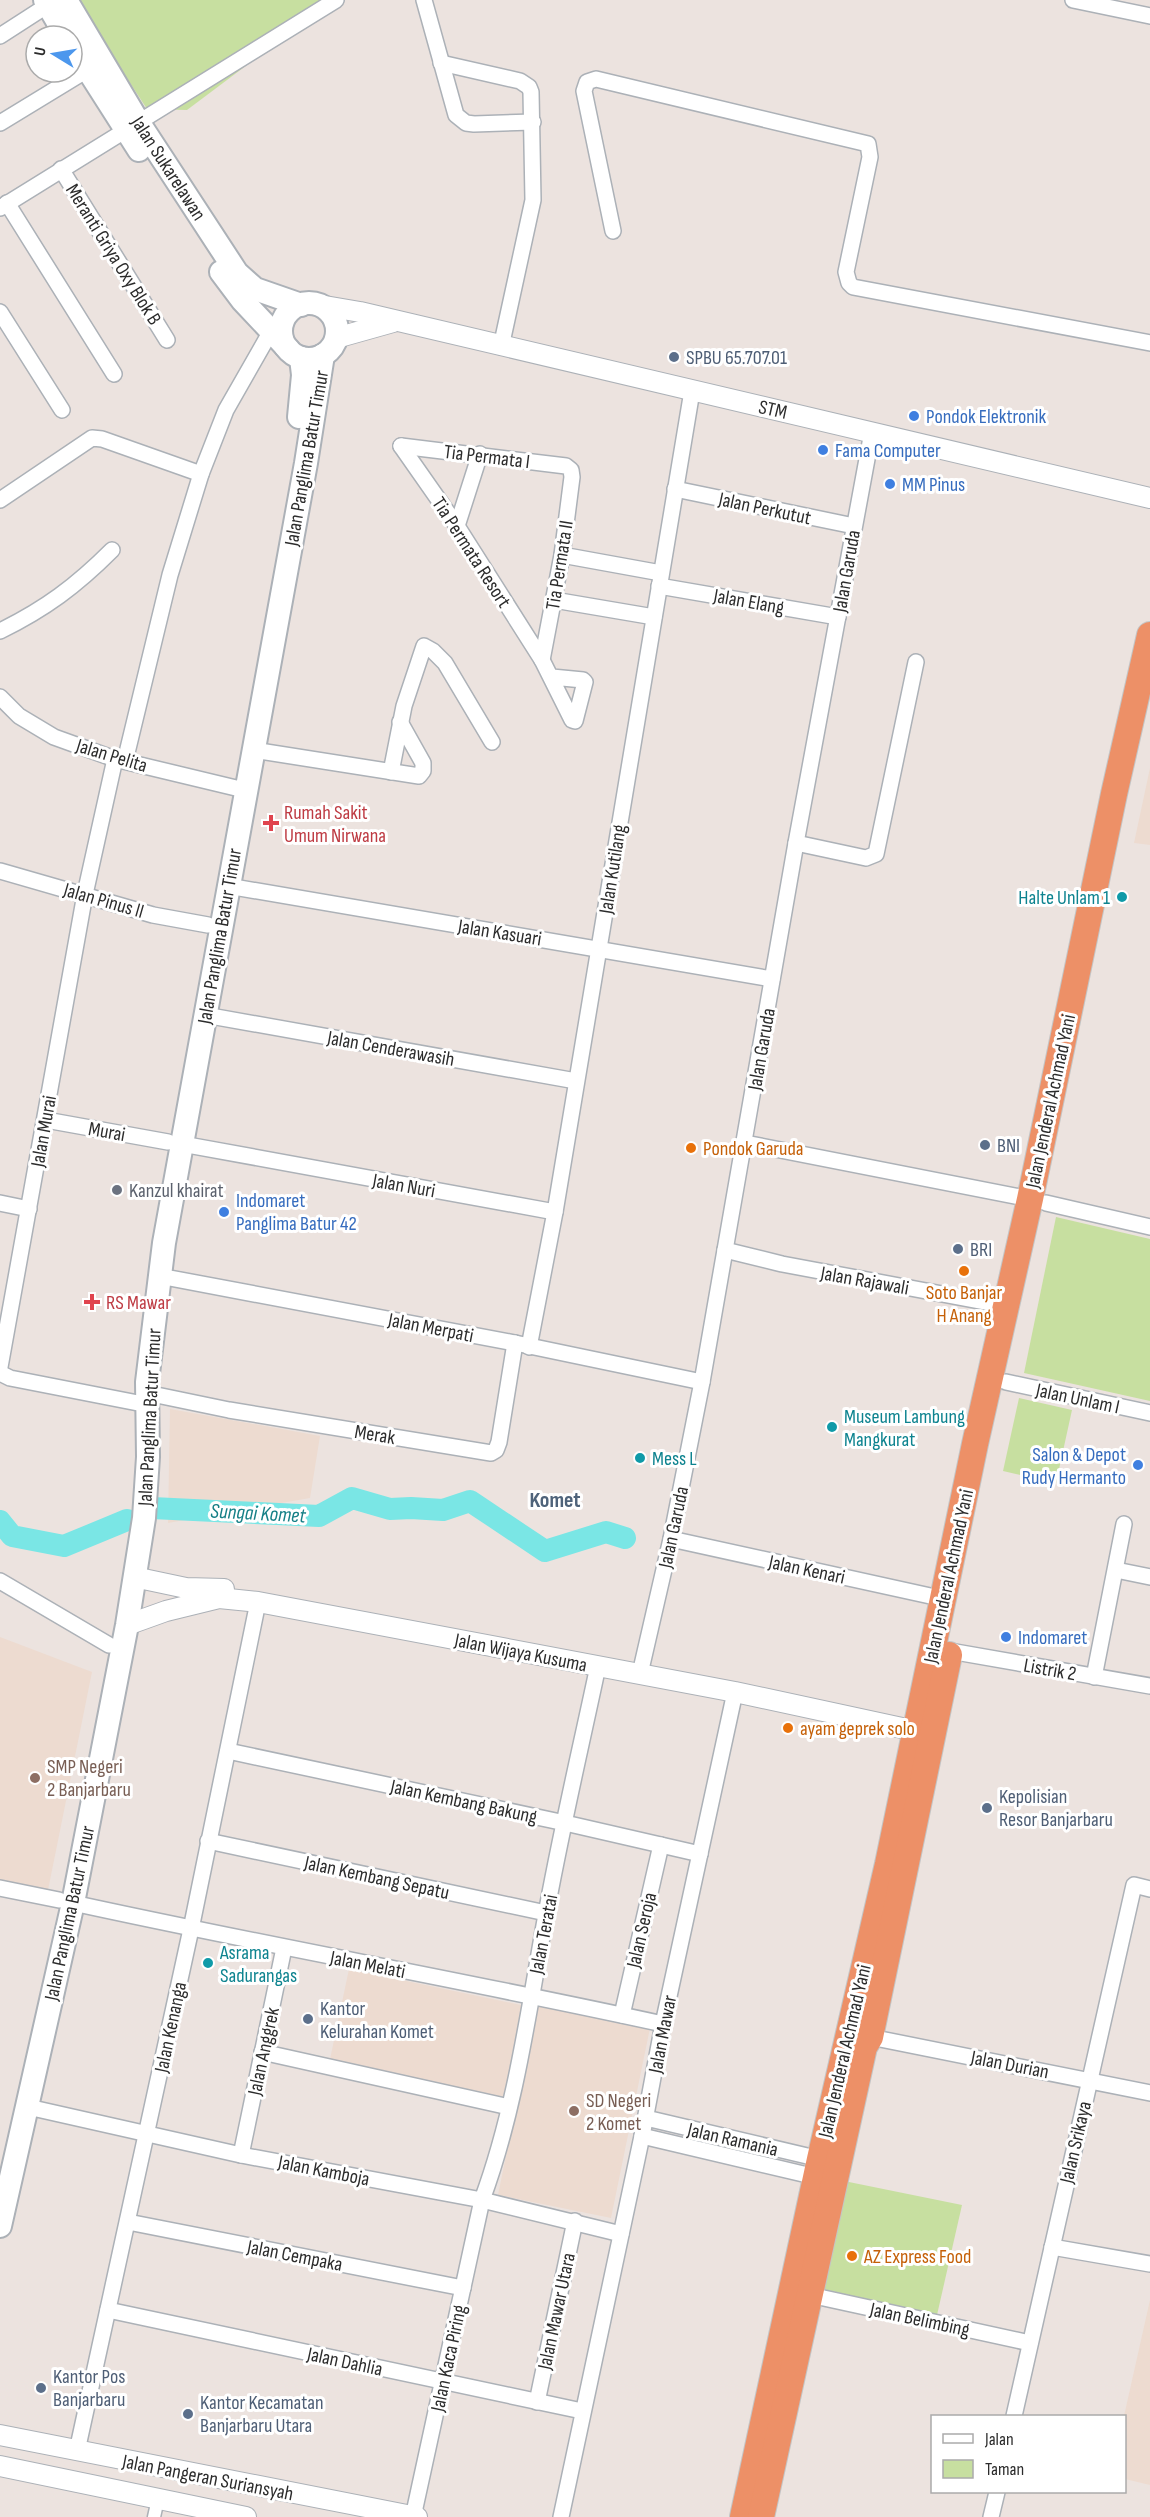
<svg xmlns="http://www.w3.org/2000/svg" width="1150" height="2517" viewBox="0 0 1150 2517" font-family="'Sofia Sans Condensed',sans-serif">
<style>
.education{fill:#eddbd0}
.green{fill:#c7dfa0}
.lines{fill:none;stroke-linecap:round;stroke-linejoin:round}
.river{stroke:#7ae6e5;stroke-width:22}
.pedestrian-casing{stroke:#acb1b7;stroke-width:15}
.minor-casing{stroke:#acb1b7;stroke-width:18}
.tertiary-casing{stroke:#acb1b7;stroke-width:22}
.secondary-casing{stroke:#acb1b7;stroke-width:26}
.trunk-casing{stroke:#c4c4c4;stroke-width:28}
.pedestrian{stroke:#fff;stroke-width:12}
.minor{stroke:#fff;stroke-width:15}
.tertiary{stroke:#fff;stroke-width:20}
.secondary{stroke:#fff;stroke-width:22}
.trunk{stroke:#ed9067;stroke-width:26}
.service-dot{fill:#5c6f8a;stroke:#fff;stroke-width:2}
.shop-dot{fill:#3f7fe0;stroke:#fff;stroke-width:2}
.health-dot{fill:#e0444e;stroke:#fff;stroke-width:2}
.culture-dot{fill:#0f9aa8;stroke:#fff;stroke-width:2}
.food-dot{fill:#e8710a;stroke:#fff;stroke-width:2}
.worship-dot{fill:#6b7280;stroke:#fff;stroke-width:2}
.education-dot{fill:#8d6e63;stroke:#fff;stroke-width:2}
.labels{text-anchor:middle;stroke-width:6;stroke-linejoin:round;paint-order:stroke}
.street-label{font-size:20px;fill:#2c2c2c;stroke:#fff}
.service-label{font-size:20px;fill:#4e5e75;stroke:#fff;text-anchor:start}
.shop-label{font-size:20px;fill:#366cbe;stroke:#fff;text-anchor:start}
.health-label{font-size:20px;fill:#be3a42;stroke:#fff;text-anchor:start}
.culture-label{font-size:20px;fill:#0d838f;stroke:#fff;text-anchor:start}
.food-label{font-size:20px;fill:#c56008;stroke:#fff;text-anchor:start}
.worship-label{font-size:20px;fill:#5b616d;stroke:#fff;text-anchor:start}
.education-label{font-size:20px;fill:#785e54;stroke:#fff;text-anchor:start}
.water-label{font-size:21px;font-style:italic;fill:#168087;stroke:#fff}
.quarter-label{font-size:22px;font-weight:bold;fill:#4f637a;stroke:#fff}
</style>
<rect width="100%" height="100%" fill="#ece3df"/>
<g class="education">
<path d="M1150,768v77l-16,-2z"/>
<path d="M170,1409l150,27 -10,62 -142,25z"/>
<path d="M0,1637l92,35 -45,223 -47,-10z"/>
<path d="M349,1969l177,37 -20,95 -177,-37z"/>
<path d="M537,2004l113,24 -39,190 -113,-23z"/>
<path d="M1150,2300v185l-25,-6 -1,-63z"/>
</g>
<g class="green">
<path d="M76,0h258l-147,110 -40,-1z"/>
<path d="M1056,1217l94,22v162l-126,-28z"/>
<path d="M1019,1398l53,12 -16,73 -53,-12z"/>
<path d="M844,2181l118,24 -25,110 -114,-26z"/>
</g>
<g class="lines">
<g class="river">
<path d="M152,1508l167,8 33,-18 38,11 21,-1 32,2 27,-9 75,50 61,-19 19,6"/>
<path d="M0,1521l12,15 52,10 63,-26"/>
</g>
<g class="pedestrian-casing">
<path id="pedestrian" d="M154,2517l4,-18"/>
</g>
<g class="minor-casing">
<g id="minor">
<path d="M424,0l32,115 10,8 8,1 59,-2"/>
<path d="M1073,0l77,16"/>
<path d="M0,36l48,-31"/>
<path d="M441,63l79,18 9,6 2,5 2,108 -32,147"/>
<path d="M0,123l87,-53"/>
<path d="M61,169l106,171"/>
<path d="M7,203l107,171"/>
<path d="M0,208l336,-208"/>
<path d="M613,231l-29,-140 3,-9 9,-3 272,65 2,13 -24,115 3,11 4,4 297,56"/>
<path d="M0,312l62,98"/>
<path d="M401,446l56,80 85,134 30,60 3,1 10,-39 -2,-2 -31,-3"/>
<path d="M401,446l165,20 5,4 1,7 -10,78 -20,105"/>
<path d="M675,489l179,37"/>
<path d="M0,500l92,-62 10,1 99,35"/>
<path d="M457,526l23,-72"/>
<path d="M562,555l99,18"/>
<path d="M659,586l179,31"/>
<path d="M554,600l100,17"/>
<path d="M0,631c45,-22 76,-45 112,-81"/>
<path d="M0,697l19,19 35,21 61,22 121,29"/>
<path d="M253,750l166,26 4,-5v-8l-23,-41"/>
<path d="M125,761l45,-186 31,-101 25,-64 45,-79"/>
<path d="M391,772l13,-66 20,-60 9,5 12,12 47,79"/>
<path d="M796,843l70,15 10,-4 40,-192"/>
<path d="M0,871l153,44 55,10"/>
<path d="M228,886l544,93"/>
<path d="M205,1015l371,66"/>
<path d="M46,1120l122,22"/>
<path d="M745,1143l285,56"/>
<path d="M182,1144l373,68"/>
<path d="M0,1203l29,6"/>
<path d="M1046,1203l104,24"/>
<path d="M725,1250l57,14 224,42"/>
<path d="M159,1276l356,67 187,39"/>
<path d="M529,1347l26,-135 137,-821"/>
<path d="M0,1367l85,-473 30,-135"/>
<path d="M0,1373l10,5 128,25"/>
<path d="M1006,1382l144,31"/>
<path d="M147,1393l82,17 262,43 5,-3 3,-8 16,-99"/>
<path d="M671,1539l273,60"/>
<path d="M1116,1570l34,7"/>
<path d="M0,1581l109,64"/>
<path d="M950,1651l200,35"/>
<path d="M642,1665l29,-126 31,-157 94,-539 76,-411"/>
<path d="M1094,1677l30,-153"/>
<path d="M228,1751l337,72 135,31"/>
<path d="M208,1841l338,72"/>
<path d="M0,1888l59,12"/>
<path d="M73,1903c196,43 394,78 590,121"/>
<path d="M622,2015l39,-170"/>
<path d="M870,2037l280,56"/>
<path d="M262,2052l247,55"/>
<path d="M28,2107l213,48 241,45 139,34"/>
<path d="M646,2118l174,41"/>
<path d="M642,2136l174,41"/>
<path d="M241,2155l43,-207"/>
<path d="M128,2222l335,66"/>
<path d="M1052,2247l98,17"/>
<path d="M810,2295l220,48"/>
<path d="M108,2310l474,101"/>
<path d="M537,2402l38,-181"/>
<path d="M1014,2416l120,-531 16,4"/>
<path d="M77,2451l114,-522 67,-327"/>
<path d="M413,2517l69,-317c33,-89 46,-186 63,-280 15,-85 35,-169 53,-254"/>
<path d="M561,2517l81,-381 21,-112 72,-332"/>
<path d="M991,2517l6,-25"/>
</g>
</g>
<g class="tertiary-casing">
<g id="tertiary">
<path d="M319,305l41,7 790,186"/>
<path d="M336,338l57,-16"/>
<path d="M134,1577l52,11 38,1"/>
<path d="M127,1625l39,-14 53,-13 39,4 477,90 181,39"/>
<path d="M0,2435l417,82"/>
<path d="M0,2466l246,51"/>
</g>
</g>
<g class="secondary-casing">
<g id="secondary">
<path d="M45,0l21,36"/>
<path d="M66,0l73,123 98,150 18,16 46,16"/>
<path d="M72,45l67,105"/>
<path d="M221,272l21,28 47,50"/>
<circle cx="309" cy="331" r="28"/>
<path d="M299,417l4,-42 -2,-17"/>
<path d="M0,2226l73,-323 54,-278 17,-107 4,-61 -1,-75 17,-139 142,-780 17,-108"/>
</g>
</g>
<g class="trunk-casing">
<g id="trunk">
<path d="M743,2517l77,-358 68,-295 87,-420 55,-245 84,-405 36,-159"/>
<path d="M761,2517l103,-470 6,-10 79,-382"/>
</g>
</g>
<use href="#pedestrian" class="pedestrian"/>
<use href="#minor" class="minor"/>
<use href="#tertiary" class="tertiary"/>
<use href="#secondary" class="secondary"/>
<use href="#trunk" class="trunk"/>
</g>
<g class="service-dot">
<circle cx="674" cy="357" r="6"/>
<circle cx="985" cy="1145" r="6"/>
<circle cx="958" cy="1249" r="6"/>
<circle cx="987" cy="1808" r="6"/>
<circle cx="308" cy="2019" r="6"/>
<circle cx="41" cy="2388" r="6"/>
<circle cx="188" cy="2414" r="6"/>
</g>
<g class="shop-dot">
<circle cx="914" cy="416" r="6"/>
<circle cx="823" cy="450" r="6"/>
<circle cx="890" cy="484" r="6"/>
<circle cx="224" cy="1212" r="6"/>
<circle cx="1138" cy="1465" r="6"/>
<circle cx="1006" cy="1637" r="6"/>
</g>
<g class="health-dot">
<path d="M268 814h6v6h6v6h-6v6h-6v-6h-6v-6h6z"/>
<path d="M89 1293h6v6h6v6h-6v6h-6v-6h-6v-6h6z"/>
</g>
<g class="culture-dot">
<circle cx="1122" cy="897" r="6"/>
<circle cx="832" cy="1427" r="6"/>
<circle cx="640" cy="1458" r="6"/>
<circle cx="208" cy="1963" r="6"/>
</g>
<g class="food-dot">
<circle cx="691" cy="1148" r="6"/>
<circle cx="964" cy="1271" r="6"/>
<circle cx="788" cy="1728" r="6"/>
<circle cx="852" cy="2256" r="6"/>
</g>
<circle class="worship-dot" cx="117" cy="1190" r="6"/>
<g class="education-dot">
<circle cx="35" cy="1778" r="6"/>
<circle cx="574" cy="2111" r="6"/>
</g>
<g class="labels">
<g class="street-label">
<text transform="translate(169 168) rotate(57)" y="7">Jalan Sukarelawan</text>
<text transform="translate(114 254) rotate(58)" y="7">Meranti Griya Oxy Blok B</text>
<text transform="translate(773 409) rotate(13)" y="7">STM</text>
<text transform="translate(487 456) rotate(7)" y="7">Tia Permata I</text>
<text transform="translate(306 458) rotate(-80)" y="7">Jalan Panglima Batur Timur</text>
<text transform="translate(765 508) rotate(12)" y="7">Jalan Perkutut</text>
<text transform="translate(472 552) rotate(57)" y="7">Tia Permata Resort</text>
<text transform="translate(559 565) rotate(-81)" y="7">Tia Permata II</text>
<text transform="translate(846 571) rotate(-80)" y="7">Jalan Garuda</text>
<text transform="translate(749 601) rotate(10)" y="7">Jalan Elang</text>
<text transform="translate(112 755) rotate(17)" y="7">Jalan Pelita</text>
<text transform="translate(612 869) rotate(-81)" y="7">Jalan Kutilang</text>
<text transform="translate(104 900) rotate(16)" y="7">Jalan Pinus II</text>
<text transform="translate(500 932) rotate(9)" y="7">Jalan Kasuari</text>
<text transform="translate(219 936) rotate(-80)" y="7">Jalan Panglima Batur Timur</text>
<text transform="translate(391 1048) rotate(10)" y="7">Jalan Cenderawasih</text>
<text transform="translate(761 1049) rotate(-80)" y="7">Jalan Garuda</text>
<text transform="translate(1050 1101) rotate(-78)" y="7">Jalan Jenderal Achmad Yani</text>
<text transform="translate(43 1131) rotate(-80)" y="7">Jalan Murai</text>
<text transform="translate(107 1131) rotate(10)" y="7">Murai</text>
<text transform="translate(404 1185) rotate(10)" y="7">Jalan Nuri</text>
<text transform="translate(865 1280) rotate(10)" y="7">Jalan Rajawali</text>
<text transform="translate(431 1327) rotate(11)" y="7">Jalan Merpati</text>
<text transform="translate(1078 1398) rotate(12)" y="7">Jalan Unlam I</text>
<text transform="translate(149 1417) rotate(-87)" y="7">Jalan Panglima Batur Timur</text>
<text transform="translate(375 1434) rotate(9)" y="7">Merak</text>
<text transform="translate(673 1527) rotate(-78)" y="7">Jalan Garuda</text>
<text transform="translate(807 1569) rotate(12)" y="7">Jalan Kenari</text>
<text transform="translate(948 1576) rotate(-78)" y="7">Jalan Jenderal Achmad Yani</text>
<text transform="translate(521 1652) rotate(11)" y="7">Jalan Wijaya Kusuma</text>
<text transform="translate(1050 1669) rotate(10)" y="7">Listrik 2</text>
<text transform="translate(464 1801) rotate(12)" y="7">Jalan Kembang Bakung</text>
<text transform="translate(377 1877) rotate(12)" y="7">Jalan Kembang Sepatu</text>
<text transform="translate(69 1913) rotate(-78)" y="7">Jalan Panglima Batur Timur</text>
<text transform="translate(641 1930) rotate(-77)" y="7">Jalan Seroja</text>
<text transform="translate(543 1934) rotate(-79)" y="7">Jalan Teratai</text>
<text transform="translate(368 1964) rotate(11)" y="7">Jalan Melati</text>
<text transform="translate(170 2027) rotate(-78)" y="7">Jalan Kenanga</text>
<text transform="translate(662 2034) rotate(-79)" y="7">Jalan Mawar</text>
<text transform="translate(263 2051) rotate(-78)" y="7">Jalan Anggrek</text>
<text transform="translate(844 2051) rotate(-77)" y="7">Jalan Jenderal Achmad Yani</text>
<text transform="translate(1010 2064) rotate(11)" y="7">Jalan Durian</text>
<text transform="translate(733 2139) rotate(13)" y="7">Jalan Ramania</text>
<text transform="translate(1075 2142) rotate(-77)" y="7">Jalan Srikaya</text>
<text transform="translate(324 2170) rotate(11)" y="7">Jalan Kamboja</text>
<text transform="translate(295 2255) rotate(11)" y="7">Jalan Cempaka</text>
<text transform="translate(556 2311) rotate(-78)" y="7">Jalan Mawar Utara</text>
<text transform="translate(920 2319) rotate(12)" y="7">Jalan Belimbing</text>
<text transform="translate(448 2358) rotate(-78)" y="7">Jalan Kaca Piring</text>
<text transform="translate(345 2361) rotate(12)" y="7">Jalan Dahlia</text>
<text transform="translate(208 2477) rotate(11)" y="7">Jalan Pangeran Suriansyah</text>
</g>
<g class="service-label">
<text x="686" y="364">SPBU 65.707.01</text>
<text x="997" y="1152">BNI</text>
<text x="970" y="1256">BRI</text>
<text x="999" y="1803">Kepolisian<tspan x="999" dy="23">Resor Banjarbaru</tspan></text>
<text x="320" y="2015">Kantor<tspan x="320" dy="23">Kelurahan Komet</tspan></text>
<text x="53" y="2383">Kantor Pos<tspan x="53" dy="23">Banjarbaru</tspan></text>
<text x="200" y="2409">Kantor Kecamatan<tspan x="200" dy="23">Banjarbaru Utara</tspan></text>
</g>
<g class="shop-label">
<text x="926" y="423">Pondok Elektronik</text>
<text x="835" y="457">Fama Computer</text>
<text x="902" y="491">MM Pinus</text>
<text x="236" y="1207">Indomaret<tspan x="236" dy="23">Panglima Batur 42</tspan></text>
<text x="1126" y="1461" text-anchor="end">Salon &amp; Depot<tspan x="1126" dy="23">Rudy Hermanto</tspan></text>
<text x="1018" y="1644">Indomaret</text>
</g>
<g class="health-label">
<text x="284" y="819">Rumah Sakit<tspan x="284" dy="23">Umum Nirwana</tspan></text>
<text x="106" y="1309">RS Mawar</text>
</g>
<g class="culture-label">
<text x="1110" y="904" text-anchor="end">Halte Unlam 1</text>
<text x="844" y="1423">Museum Lambung<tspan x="844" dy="23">Mangkurat</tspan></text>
<text x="652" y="1465">Mess L</text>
<text x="220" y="1959">Asrama<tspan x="220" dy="23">Sadurangas</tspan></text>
</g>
<g class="food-label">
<text x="703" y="1155">Pondok Garuda</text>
<text x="964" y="1299" text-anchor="middle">Soto Banjar<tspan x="964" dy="23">H Anang</tspan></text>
<text x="800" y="1735">ayam geprek solo</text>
<text x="864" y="2263">AZ Express Food</text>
</g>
<g class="worship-label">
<text x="129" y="1197">Kanzul khairat</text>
</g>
<g class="education-label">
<text x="47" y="1773">SMP Negeri<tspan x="47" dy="23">2 Banjarbaru</tspan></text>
<text x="586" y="2107">SD Negeri<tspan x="586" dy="23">2 Komet</tspan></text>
</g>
<g class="water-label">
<text transform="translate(258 1513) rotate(3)" y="7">Sungai Komet</text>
</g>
<g class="quarter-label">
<text x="555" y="1507">Komet</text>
</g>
</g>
<rect x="931" y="2415" width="195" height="78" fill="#ffffff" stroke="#ababab" stroke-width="1.5"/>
<rect x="943" y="2434" width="30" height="9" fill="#ffffff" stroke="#ababab" stroke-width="1.5"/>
<text x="985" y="2445" font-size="18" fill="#2c2c2c">Jalan</text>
<rect x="943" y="2460" width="30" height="18" fill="#c7dfa0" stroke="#ababab" stroke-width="1.5"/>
<text x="985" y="2475" font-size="18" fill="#2c2c2c">Taman</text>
<g transform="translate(54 54) rotate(281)"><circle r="28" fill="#ffffff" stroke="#ababab" stroke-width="1.5"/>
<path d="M0-4.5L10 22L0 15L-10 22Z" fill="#4c97ed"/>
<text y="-9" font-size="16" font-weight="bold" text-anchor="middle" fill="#2c2c2c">U</text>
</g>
</svg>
